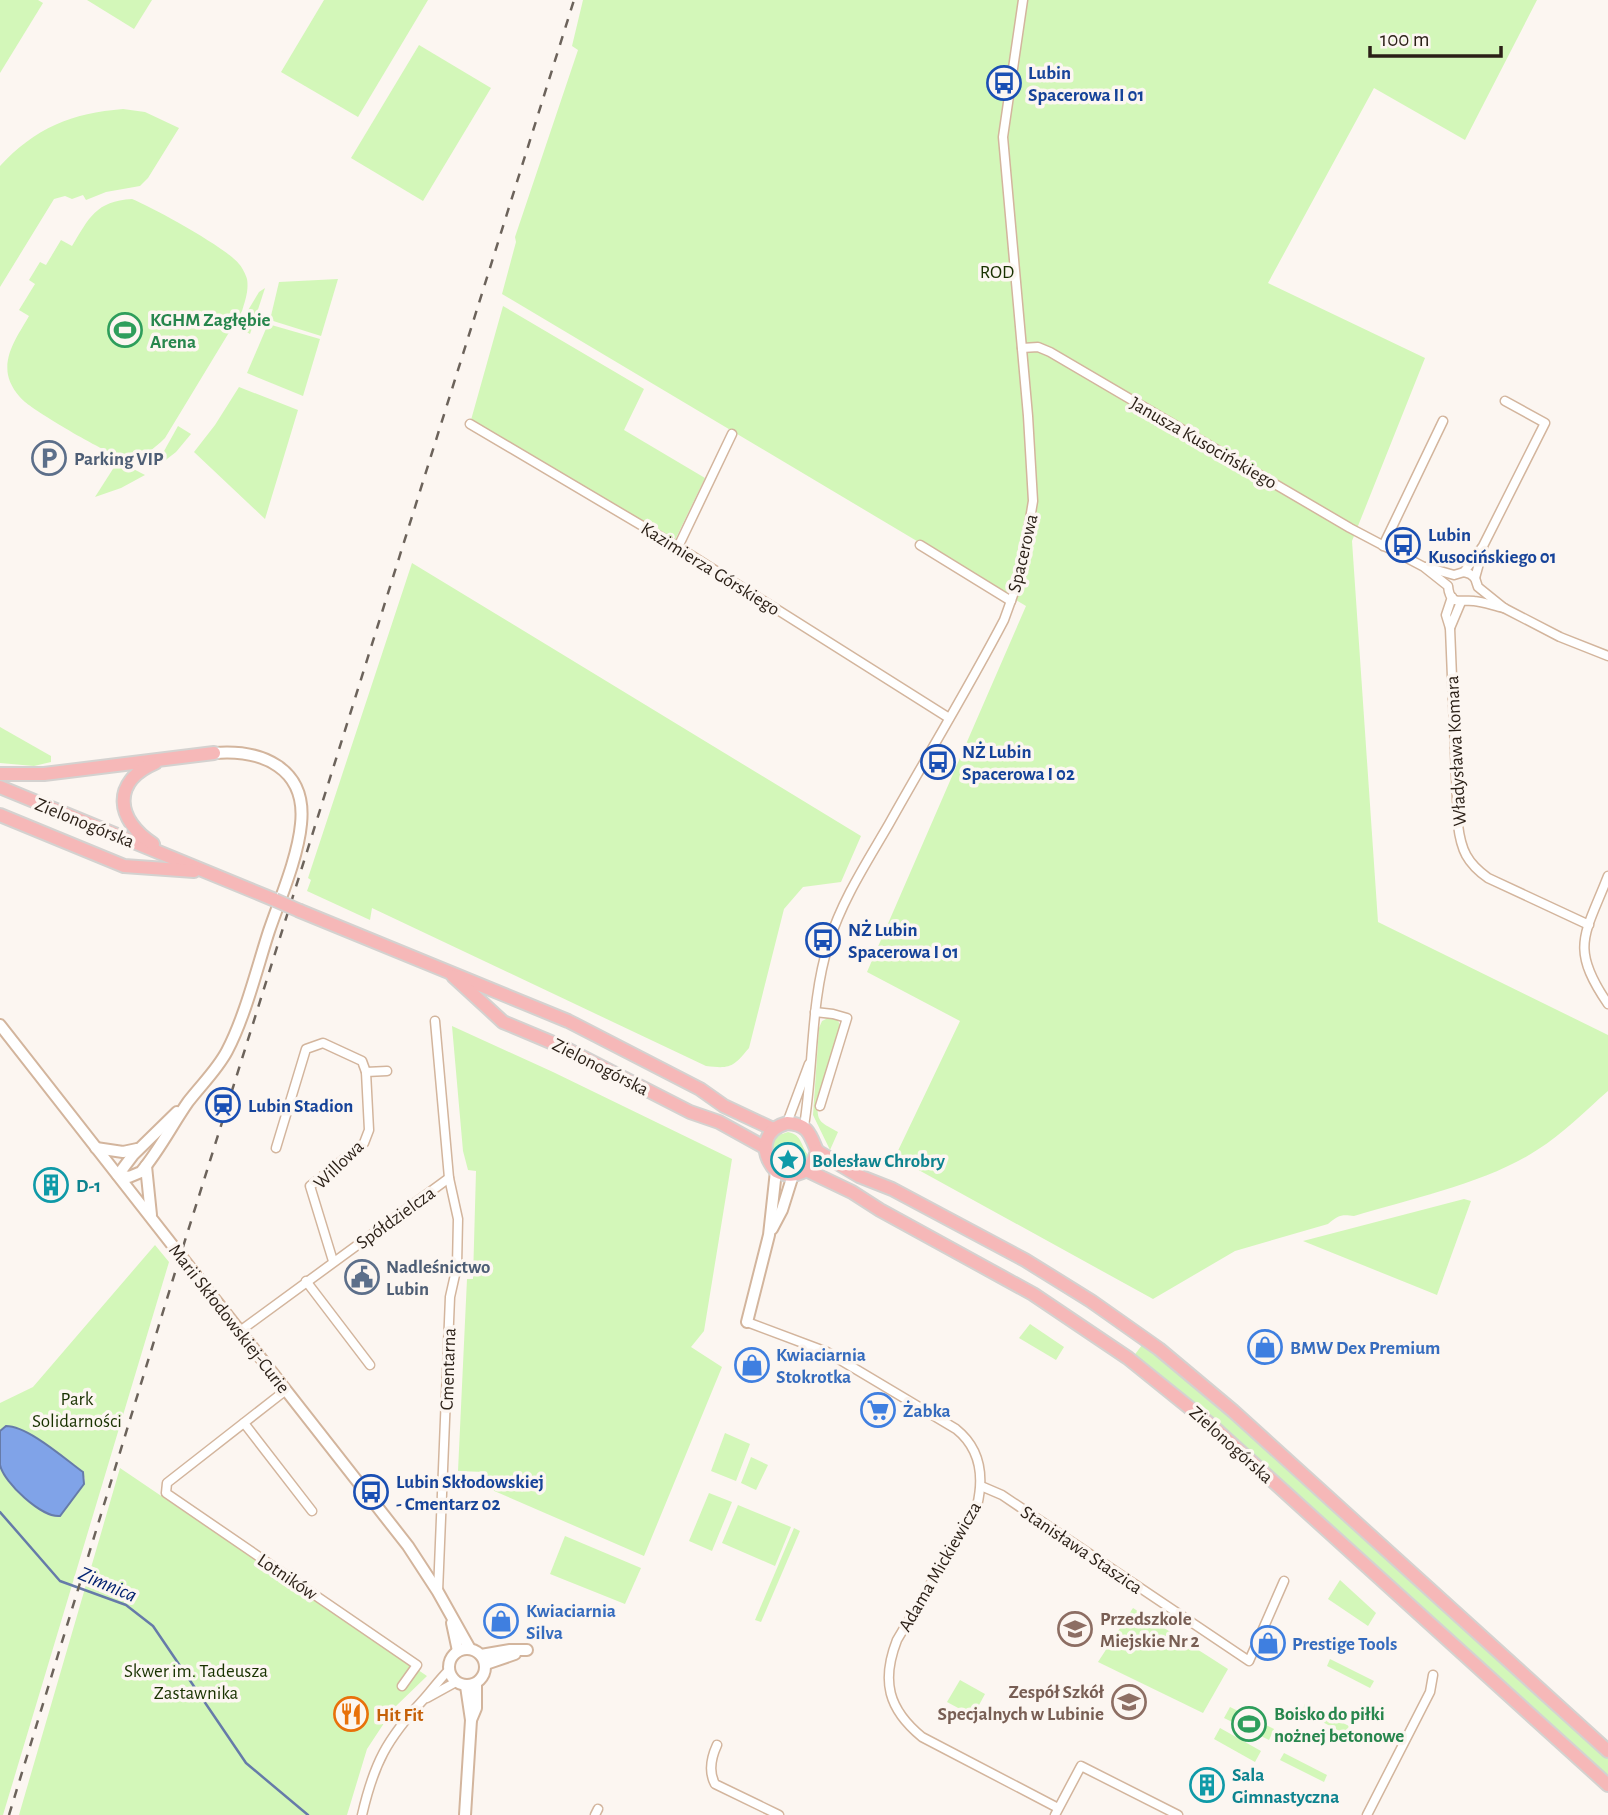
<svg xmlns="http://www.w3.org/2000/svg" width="1608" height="1815" viewBox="0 0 1608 1815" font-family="'Alegreya Sans',sans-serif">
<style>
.green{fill:#d3f7b9}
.water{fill:#80a3e8;stroke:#667ba9;stroke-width:2}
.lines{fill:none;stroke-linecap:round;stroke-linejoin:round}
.stream{stroke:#667ba9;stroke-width:2.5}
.street-casing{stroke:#d3b59d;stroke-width:11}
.secondary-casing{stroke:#d3b59d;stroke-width:14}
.primary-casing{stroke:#d4d2d0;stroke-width:16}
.street{stroke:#fff;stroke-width:8}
.secondary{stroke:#fff;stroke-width:10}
.primary{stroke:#f6b8b8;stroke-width:12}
.rail{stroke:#6c635b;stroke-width:2.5;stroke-dasharray:9 9;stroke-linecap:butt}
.primary-bridge-casing{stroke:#d4d2d0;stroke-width:16;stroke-linecap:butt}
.primary-bridge{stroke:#f6b8b8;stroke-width:12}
.labels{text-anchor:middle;stroke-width:7;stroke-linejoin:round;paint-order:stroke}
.transit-label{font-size:19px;font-weight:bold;fill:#164399;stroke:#fcf6f1;text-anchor:start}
.park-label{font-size:19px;fill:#193200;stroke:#fcf6f1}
.leisure-label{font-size:19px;font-weight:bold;fill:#27864d;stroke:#fcf6f1;text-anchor:start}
.street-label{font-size:19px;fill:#2a1f16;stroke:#fcf6f1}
.service-label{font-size:19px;font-weight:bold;fill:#4e5e75;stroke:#fcf6f1;text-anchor:start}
.culture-label{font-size:19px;font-weight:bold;fill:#0d838f;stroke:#fcf6f1;text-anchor:start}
.shop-label{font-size:19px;font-weight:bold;fill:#366cbe;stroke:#fcf6f1;text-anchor:start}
.education-label{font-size:19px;font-weight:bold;fill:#785e54;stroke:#fcf6f1;text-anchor:start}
.food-label{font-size:19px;font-weight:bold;fill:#c56008;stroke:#fcf6f1;text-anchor:start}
.water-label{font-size:21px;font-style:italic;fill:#042371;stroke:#fcf6f1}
</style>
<rect width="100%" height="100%" fill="#fcf6f1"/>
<g class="green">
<path d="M0,0h38l5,3 -43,70z"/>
<path d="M87,0h65l-18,29z"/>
<path d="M324,0h104l-70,117 -77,-45z"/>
<path d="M583,0h954l-72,140 -91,-52 -106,195 157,75 -73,183 26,381 230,113v56c-23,20 -45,43 -71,59 -48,32 -126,49 -183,66 -12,-2 -16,-1 -26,8l-93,27 -82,48 -258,-142 65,-136 -93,-49 159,-366 -524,-312 14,-52 -1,-5 63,-187 -6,-4z"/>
<path d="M419,45l72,43 -68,113 -72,-43z"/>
<path d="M123,109l22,3 34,16 -31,50 -8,8 -34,6 -20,8 -3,-5 -11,4 -7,-3 -11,3 -54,88v-121c35,-38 72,-53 123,-57z"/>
<path d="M132,199c20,8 95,49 107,65 3,3 7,11 8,15 2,11 -2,22 -5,32l-77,127c-12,12 -24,21 -42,19 -15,-2 -85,-44 -98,-55 -8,-7 -15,-17 -17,-27 -4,-22 11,-41 21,-59l-10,-6 16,-26 -6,-4 11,-18 6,3 15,-25 11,6c17,-28 24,-45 60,-47z"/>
<path d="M338,279l-17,57 -51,-16 9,-38z"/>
<path d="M265,288l-15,46 -12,-7 21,-35z"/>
<path d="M503,306l141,83 -20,41 81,48 -30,62 -204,-120z"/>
<path d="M268,324l52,15 -17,57 -56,-23z"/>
<path d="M239,387l59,23 -33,109 -71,-67 21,-27z"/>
<path d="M178,426l13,8 -15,18 -22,17z"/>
<path d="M118,461l27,14 -24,13 -26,9z"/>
<path d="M412,563l449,273 -20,46 -38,5 -19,22 -35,139c-16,19 -18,21 -43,18l-334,-158 -2,12 -63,-29 4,-11 -3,-2z"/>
<path d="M0,727l51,29v6l-17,4 -34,-3z"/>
<path d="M828,1018l10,2 2,6 -24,77 2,2c-2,18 5,18 20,27l-8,18 -17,-35 6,-87 3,-7z"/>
<path d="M452,1026l101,46 179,87 -28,172 -13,16 31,20 -78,189 -152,-66 -9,-1 1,-17 -26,-1 9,-192h6l3,-108 -8,-1 -5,-19z"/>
<path d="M788,1132c15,3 12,14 21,24l-3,6 -11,6 -13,-5 -11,-19 5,-8z"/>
<path d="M1464,1199l7,2 -34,94 -134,-54z"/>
<path d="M155,1245l14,17 -166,553h-3v-348l15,22 45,27 24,-32 1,-6c-16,-16 -55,-52 -79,-52l-6,5v-28l33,-16z"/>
<path d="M1030,1324l34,23 -8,13 -37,-22z"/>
<path d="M1142,1345l41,31 50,44 375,339v23l-475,-425z"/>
<path d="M725,1433l25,11 -14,37 -25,-10z"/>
<path d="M751,1457l17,8 -12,25 -15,-7z"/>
<path d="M120,1468l307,208 -33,32 -27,41 -20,66h-328z"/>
<path d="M709,1493l23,9 -20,49 -23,-10z"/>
<path d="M738,1505l53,22 -16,39 -53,-23z"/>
<path d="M794,1528l6,3 -39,91 -6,-2z"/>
<path d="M565,1536l76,32 -16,36 -75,-30z"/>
<path d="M1340,1580l36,33 -8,13 -40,-27z"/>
<path d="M1133,1608l95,61 -25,44 -105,-51z"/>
<path d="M1330,1659l44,22 -4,7 -43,-22z"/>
<path d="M960,1680l25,14 -12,22 -26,-14z"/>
<path d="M1305,1704l44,22 -4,8 -43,-23z"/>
<path d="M1230,1707l44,22 -5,11 -45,-22z"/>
<path d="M1220,1728l41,23 -6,11 -41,-23z"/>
<path d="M1284,1753l43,22 -3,7 -44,-22z"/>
</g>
<path class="water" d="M6,1426c22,0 59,33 77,46l1,12 -24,32c-18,2 -56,-33 -60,-51 0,-10 0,-23 0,-34z"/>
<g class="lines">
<path class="stream" d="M0,1512l60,69 66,24 27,21 93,137 62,52"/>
<g class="street-casing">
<g id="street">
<path d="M1022,348l16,-1 12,5 300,176 74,39 24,19c2,21 13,13 26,15 10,1 20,5 30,7"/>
<path d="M470,424l208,123 271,171"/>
<path d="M920,545l91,56"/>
<path d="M1383,546l60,-125"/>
<path d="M678,547l54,-113"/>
<path d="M1426,567l28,8 10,-3 6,2 5,4 3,9 26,21 56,29 48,19"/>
<path d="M1464,572l19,-26 62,-123 -40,-22"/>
<path d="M1475,578l8,-29"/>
<path d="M1452,597l-6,18 4,13 8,197c3,25 9,38 30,53l101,47"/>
<path d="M1450,628l11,-26"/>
<path d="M1608,876c-23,59 -39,71 0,128"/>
<path d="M815,1012l18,2 14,4 -27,88"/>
<path d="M435,1021l14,157 9,41 -1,47 -7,31 -12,295"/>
<path d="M366,1072l21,-1"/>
<path d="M787,1123l22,-59"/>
<path d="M804,1126c10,-61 6,-124 25,-184 13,-42 38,-80 60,-118 38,-68 79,-135 115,-204l17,-47 12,-72 -5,-85 -25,-279 20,-137"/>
<path d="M276,1148l30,-99 17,-6 39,18 4,11 3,58 -5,13 -54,43 23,75"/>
<path d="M306,1281l64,84"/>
<path d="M747,1322l80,30 129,77c25,20 28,48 21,77l-80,134c-16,41 -9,69 25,97l136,71"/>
<path d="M240,1331l209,-153"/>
<path d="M286,1390l-119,93 -1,10 251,172 -15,21"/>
<path d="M244,1423l68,88"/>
<path d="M981,1486l21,9 247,166 35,-80"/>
<path d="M427,1698l29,-16"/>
<path d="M717,1745c-6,13 -9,26 -2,39l64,31"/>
<path d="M362,1815c12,-52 25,-76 61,-115 9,-10 16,-20 26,-30"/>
<path d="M595,1815l3,-6"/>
<path d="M1055,1815l26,-49 97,49"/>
<path d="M1367,1815l63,-123 3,-17"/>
</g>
</g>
<g class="secondary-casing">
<g id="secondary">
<path d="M0,1025l408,521 30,46 32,57"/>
<path d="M96,1148l27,4 14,-3"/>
<path d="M146,1166l5,49"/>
<path d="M118,1175l11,2 12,-5c18,-21 31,-47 47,-70 13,-17 29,-32 39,-51 18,-34 30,-83 42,-120 11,-32 29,-74 32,-107 6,-56 -39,-75 -87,-71"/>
<path d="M118,1175l15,-20 44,-43"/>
<path d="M772,1229l10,-19 11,-35"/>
<path d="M747,1322l22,-87 7,-64"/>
<path d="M452,1623l6,28"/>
<circle cx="467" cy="1667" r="18"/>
<path d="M481,1655l29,-5h17"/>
<path d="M486,1664l29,-10"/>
<path d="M466,1686l5,34"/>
<path d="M465,1815l6,-95 5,-12v-24"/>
</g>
</g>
<g class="primary-casing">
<g id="primary">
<path d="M0,774h44l170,-21"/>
<path d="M0,787l275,113"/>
<path d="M0,815l124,51 70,5"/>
<path d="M153,844c-37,-24 -42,-62 2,-81"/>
<path d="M300,911l268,110 132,68 24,17 49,23"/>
<path d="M453,976l50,46 62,26 125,64 29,10 45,25"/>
<path d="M787,1123c21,1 23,11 30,28 -5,21 -22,29 -41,20 -16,-18 -14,-41 11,-48z"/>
<path d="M817,1151l42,25 33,13 133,71 66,41 68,48 74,62 375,340"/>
<path d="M806,1170l46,22 28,18 153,84 95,64 83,67 397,360"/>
</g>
</g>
<use href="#street" class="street"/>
<use href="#secondary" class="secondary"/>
<use href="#primary" class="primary"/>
<path class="rail" d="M9,1815l168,-549 397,-1266"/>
<g class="primary-bridge-casing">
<path id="primary-bridge" d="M275,900l25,11"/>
</g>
<use href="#primary-bridge" class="primary-bridge"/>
</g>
<defs>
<g id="bus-ring" transform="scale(1.75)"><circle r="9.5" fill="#fcf6f1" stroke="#1a4fb4" stroke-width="1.5"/><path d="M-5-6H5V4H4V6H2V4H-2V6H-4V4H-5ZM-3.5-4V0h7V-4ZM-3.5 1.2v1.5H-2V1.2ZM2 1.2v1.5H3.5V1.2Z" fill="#1a4fb4"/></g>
<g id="stadium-ring" transform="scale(1.75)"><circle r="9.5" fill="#fcf6f1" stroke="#2e9e5b" stroke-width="1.5"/><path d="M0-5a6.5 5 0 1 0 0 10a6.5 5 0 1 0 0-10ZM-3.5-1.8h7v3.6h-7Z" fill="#2e9e5b"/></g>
<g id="parking-ring" transform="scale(1.75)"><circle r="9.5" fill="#fcf6f1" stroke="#5c6f8a" stroke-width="1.5"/><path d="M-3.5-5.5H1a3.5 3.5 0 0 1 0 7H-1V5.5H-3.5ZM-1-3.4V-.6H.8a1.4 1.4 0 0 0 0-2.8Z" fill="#5c6f8a"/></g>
<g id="station-ring" transform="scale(1.75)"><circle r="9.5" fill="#fcf6f1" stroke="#1a4fb4" stroke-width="1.5"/><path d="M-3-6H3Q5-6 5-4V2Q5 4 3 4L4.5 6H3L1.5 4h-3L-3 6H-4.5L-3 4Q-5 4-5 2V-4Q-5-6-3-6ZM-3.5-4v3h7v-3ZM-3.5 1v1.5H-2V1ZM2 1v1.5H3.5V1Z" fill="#1a4fb4"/></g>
<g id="sight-ring" transform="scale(1.75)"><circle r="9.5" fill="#fcf6f1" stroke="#0f9aa8" stroke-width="1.5"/><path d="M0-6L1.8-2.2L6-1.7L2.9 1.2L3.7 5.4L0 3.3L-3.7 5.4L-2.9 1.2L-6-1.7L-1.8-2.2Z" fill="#0f9aa8"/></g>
<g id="building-ring" transform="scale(1.75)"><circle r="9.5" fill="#fcf6f1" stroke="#0f9aa8" stroke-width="1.5"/><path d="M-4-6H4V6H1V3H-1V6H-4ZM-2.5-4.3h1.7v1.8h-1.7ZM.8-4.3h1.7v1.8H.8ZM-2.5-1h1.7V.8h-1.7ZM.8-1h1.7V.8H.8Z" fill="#0f9aa8"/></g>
<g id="civic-ring" transform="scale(1.75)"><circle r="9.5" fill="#fcf6f1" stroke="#5c6f8a" stroke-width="1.5"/><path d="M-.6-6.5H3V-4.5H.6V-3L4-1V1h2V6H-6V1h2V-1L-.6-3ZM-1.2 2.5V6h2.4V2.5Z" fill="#5c6f8a"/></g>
<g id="shop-ring" transform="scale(1.75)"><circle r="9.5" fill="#fcf6f1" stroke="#3f7fe0" stroke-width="1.5"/><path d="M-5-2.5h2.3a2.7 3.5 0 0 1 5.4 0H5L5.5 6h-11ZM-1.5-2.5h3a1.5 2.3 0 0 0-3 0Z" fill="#3f7fe0"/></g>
<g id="supermarket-ring" transform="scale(1.75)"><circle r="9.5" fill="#fcf6f1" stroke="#3f7fe0" stroke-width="1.5"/><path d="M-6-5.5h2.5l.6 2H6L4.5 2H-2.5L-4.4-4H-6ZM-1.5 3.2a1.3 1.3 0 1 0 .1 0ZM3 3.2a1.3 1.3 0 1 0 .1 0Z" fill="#3f7fe0"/></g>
<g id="school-ring" transform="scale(1.75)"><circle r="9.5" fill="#fcf6f1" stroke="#8d6e63" stroke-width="1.5"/><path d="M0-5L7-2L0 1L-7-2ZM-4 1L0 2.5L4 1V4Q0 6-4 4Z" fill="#8d6e63"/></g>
<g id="restaurant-ring" transform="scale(1.75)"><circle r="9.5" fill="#fcf6f1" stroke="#e8710a" stroke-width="1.5"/><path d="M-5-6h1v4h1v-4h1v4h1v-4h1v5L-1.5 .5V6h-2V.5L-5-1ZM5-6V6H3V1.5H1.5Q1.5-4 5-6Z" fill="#e8710a"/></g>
</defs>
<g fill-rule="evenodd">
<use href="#bus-ring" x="1004" y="83"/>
<use href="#stadium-ring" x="125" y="330"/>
<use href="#parking-ring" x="49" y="458"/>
<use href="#bus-ring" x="1403" y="545"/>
<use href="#bus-ring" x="938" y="762"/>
<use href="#bus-ring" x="823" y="940"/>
<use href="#station-ring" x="223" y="1105"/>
<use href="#sight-ring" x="788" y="1160"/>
<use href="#building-ring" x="51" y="1185"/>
<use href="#civic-ring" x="362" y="1277"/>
<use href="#shop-ring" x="1265" y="1347"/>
<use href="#shop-ring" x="752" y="1365"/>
<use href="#supermarket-ring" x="878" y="1410"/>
<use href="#bus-ring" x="371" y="1492"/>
<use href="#shop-ring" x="501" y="1621"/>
<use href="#school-ring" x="1075" y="1629"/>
<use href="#shop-ring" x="1268" y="1643"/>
<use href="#school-ring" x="1129" y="1702"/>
<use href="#restaurant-ring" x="351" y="1714"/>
<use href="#stadium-ring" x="1249" y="1724"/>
<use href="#building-ring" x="1207" y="1785"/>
</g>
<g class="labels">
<g class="transit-label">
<text x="1028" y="79">Lubin<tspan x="1028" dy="22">Spacerowa II 01</tspan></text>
<text x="1428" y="541">Lubin<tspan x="1428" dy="22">Kusocińskiego 01</tspan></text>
<text x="962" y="758">NŻ Lubin<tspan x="962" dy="22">Spacerowa I 02</tspan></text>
<text x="848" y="936">NŻ Lubin<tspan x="848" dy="22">Spacerowa I 01</tspan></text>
<text x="248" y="1112">Lubin Stadion</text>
<text x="396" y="1488">Lubin Skłodowskiej<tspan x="396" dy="22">- Cmentarz 02</tspan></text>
</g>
<g class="park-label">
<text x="997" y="278">ROD</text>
<text x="77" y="1405">Park<tspan x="77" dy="22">Solidarności</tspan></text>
<text x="196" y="1677">Skwer im. Tadeusza<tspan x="196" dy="22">Zastawnika</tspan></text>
</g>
<g class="leisure-label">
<text x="150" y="326">KGHM Zagłębie<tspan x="150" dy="22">Arena</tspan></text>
<text x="1274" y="1720">Boisko do piłki<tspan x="1274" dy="22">nożnej betonowe</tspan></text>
</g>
<g class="street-label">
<text transform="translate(1204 442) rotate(30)" y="7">Janusza Kusocińskiego</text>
<text transform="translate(1022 553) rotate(-77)" y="7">Spacerowa</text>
<text transform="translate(711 568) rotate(32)" y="7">Kazimierza Górskiego</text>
<text transform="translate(1455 751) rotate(-93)" y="7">Władysława Komara</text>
<text transform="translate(85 822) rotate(22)" y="7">Zielonogórska</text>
<text transform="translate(601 1066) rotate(27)" y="7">Zielonogórska</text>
<text transform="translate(338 1164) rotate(-44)" y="7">Willowa</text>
<text transform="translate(395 1217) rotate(-36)" y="7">Spółdzielcza</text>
<text transform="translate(230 1318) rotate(52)" y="7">Marii Skłodowskiej-Curie</text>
<text transform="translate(447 1369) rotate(-88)" y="7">Cmentarna</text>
<text transform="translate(1232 1444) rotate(42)" y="7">Zielonogórska</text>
<text transform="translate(1082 1549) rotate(34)" y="7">Stanisława Staszica</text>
<text transform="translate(939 1566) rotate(-60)" y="7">Adama Mickiewicza</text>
<text transform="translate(288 1576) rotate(34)" y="7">Lotników</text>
</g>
<g class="service-label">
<text x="74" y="465">Parking VIP</text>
<text x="386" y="1273">Nadleśnictwo<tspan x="386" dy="22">Lubin</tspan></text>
</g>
<g class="culture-label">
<text x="812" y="1167">Bolesław Chrobry</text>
<text x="76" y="1192">D-1</text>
<text x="1232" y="1781">Sala<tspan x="1232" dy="22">Gimnastyczna</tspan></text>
</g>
<g class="shop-label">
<text x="1290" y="1354">BMW Dex Premium</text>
<text x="776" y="1361">Kwiaciarnia<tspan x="776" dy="22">Stokrotka</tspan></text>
<text x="903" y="1417">Żabka</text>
<text x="526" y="1617">Kwiaciarnia<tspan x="526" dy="22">Silva</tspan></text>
<text x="1292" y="1650">Prestige Tools</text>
</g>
<g class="education-label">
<text x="1100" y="1625">Przedszkole<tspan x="1100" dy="22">Miejskie Nr 2</tspan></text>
<text x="1104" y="1698" text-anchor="end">Zespół Szkół<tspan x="1104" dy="22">Specjalnych w Lubinie</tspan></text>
</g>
<g class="food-label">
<text x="376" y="1721">Hit Fit</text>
</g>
<g class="water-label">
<text transform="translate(108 1584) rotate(23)" y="7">Zimnica</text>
</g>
</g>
<path d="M1370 46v10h131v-10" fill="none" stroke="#2a1f16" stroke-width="3.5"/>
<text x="1380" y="46" font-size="21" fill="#2a1f16" stroke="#fcf6f1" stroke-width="5" paint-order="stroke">100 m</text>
</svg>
